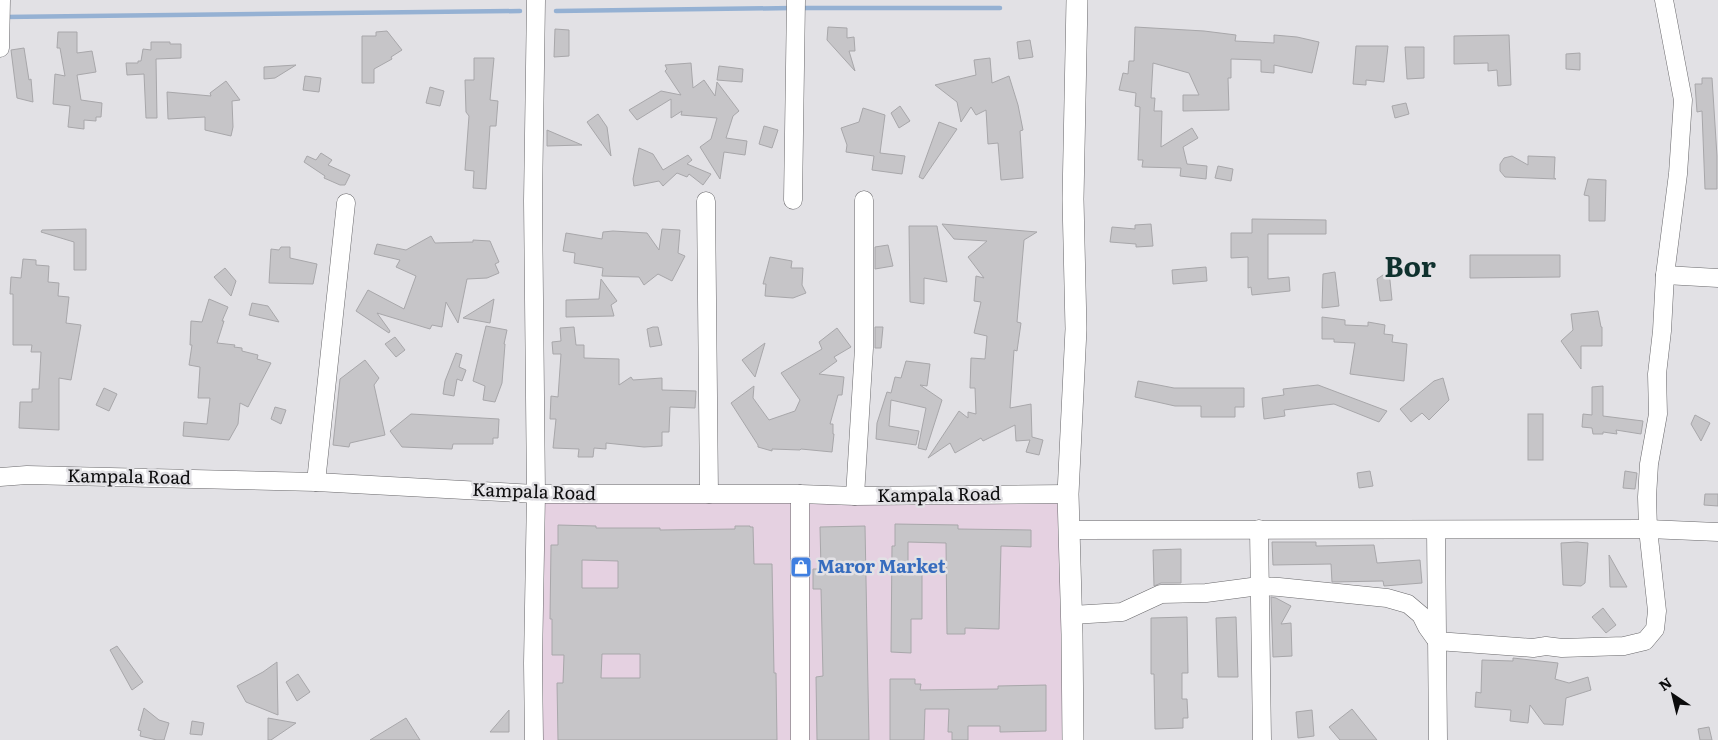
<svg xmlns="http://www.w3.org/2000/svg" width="1718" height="740" viewBox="0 0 1718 740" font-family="Literata,serif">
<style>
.commercial{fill:#e5d1e1}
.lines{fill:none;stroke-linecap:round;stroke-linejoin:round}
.stream{stroke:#95b1d3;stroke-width:4.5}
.building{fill:#c6c5c8;stroke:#a8a7aa;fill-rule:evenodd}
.minor-casing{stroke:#69686b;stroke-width:19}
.tertiary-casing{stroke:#69686b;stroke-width:22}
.minor{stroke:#fff;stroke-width:18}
.tertiary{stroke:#fff;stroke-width:21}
.labels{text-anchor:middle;stroke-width:5;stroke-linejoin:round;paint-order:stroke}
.street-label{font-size:18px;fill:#0c0c0d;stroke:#e2e1e5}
.shop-label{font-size:18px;font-weight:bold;fill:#366cbe;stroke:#e2e1e5;text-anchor:start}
.town-label{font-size:28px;font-weight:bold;fill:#0f312e;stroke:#e2e1e5}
</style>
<rect width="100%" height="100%" fill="#e2e1e5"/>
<path class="commercial" d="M532,498l536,3 8,239h-547z"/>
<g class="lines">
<g class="stream">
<path d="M800,8h200"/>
<path d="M556,11l236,-3"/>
<path d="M4,17l516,-6"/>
</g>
</g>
<g class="building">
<path d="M828,27l19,1v10l7,-1 1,14h-6l6,20 -28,-31z"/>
<path d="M1135,27l69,4 32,4 -1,6 39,2v-8l23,2 22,5 -7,31 -38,-8v8l-13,-1v-12l-30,-1v19h-3l1,32 -46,1v-16h16l-10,-22 -36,-10 -2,35h4l-1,13h8l-1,36 31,-19 6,10 -15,9 4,17 20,2 -1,13 -26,-3 1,-8 -39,-1 1,-7h-5l2,-53 -5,-1 1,-13 -17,-3 4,-17 5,1 1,-13h5z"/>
<path d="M555,29l14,1v26l-15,1z"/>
<path d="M387,31l15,19 -11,7 1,2 -18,10v14h-12v-47h14v-4z"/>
<path d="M58,32h19v21l15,-2 4,21 -19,3 4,25 21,3 -1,14h-5v4l-12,-1v9l-16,-2 2,-21 -17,-2 2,-30 10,2 -5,-28h-3z"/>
<path d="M1509,35l2,50 -13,1 -1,-16 -9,1v-8l-34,1v-28z"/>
<path d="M1030,40l3,17 -14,2 -2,-17z"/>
<path d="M151,42h19v2h11v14l-25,1 1,59h-11l-2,-44 -17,1 -1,-12h12v-2h3l2,-12 8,1z"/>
<path d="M1356,46h32l-4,36 -18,-2v5l-13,-1z"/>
<path d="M1405,47h19v31l-17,1z"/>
<path d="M24,48l5,32 2,-1 2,23 -16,-4 -6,-48z"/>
<path d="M1580,53v17l-14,-1v-15z"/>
<path d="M474,58h20l-4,42 8,1 -2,25h-6l-4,63 -13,-1 1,-17 -9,-1 4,-54 -3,-4 -1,-32h9z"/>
<path d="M990,58l2,25 17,-7 9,29 5,25 -3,1 3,47 -22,2 -3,-37 -10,1 -2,-34 -10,5 -5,-8 -10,15 -4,-20 -22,-17 41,-10 -2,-15z"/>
<path d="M691,63l2,25 11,-8 11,16 2,-14 22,29 -6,5 -7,22 21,3 -2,14 -21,-3 -4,27 -20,-32 11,-8 6,-21 -36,-3 1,-4 -11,7v-19l-34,21 -8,-10 32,-19 20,4 -16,-24 2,-2 -2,-4z"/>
<path d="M296,65l-21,13 -11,1v-12z"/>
<path d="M719,66l24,3 -1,13 -25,-2z"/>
<path d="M305,76l16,2 -2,14 -16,-2z"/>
<path d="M1702,78h10l5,78v33h-12l-3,-78 -5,1 -2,-28h7z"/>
<path d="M226,81l14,19 -8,1 1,26 -2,9 -26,-6v-13l-37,2 -1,-27 44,4 -1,-3z"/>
<path d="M430,87l14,4 -4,15 -14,-3z"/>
<path d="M1406,103l3,11 -14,4 -3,-12z"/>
<path d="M900,106l10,15 -11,7 -8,-15z"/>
<path d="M863,108l22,7 -5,38 25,3 -3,18 -30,-4 2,-14 -28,-4 1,-7 -6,-17 18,-6z"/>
<path d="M598,114l9,13 4,29 -24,-34z"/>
<path d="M939,122l18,7 -34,50 -4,-2z"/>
<path d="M764,126l14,4 -6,18 -13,-4z"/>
<path d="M547,130l35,15 -35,1z"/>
<path d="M639,148l14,6 10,16 25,-15 4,5 -5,4 24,10 -8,11 -14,-11 -2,3 -10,-4 -14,13 -4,-5 -25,5 -1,-7z"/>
<path d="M321,153l11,7 -4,5 22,10 -5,10h-5l-16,-7 1,-2 -21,-14 3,-6 9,4z"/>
<path d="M1512,156l16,9v-9l27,1 -1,21 2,1 -51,-2 -5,-6v-7l4,-6z"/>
<path d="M1218,166l15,3 -2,12 -16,-3z"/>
<path d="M1588,179l18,1 -1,41h-16v-25l-5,-1z"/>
<path d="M1252,219l74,1v14h-58v45l21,-2 1,14 -38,4 -1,-8 -3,1v-31l-17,1v-25h21z"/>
<path d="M942,224l95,8 -13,8 -7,82 4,1 -4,28 -3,-1 -4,58 21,-4 1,33 11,3 -4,15 -13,-3 4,-12 -14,1 -1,-16 -32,16 -2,-3 -26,15 -5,-10 -22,15 31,-47 9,7v-6l8,2 -1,-26h-5l1,-30 14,1 2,-23 -13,-3 7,-31 -7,-1 2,-25 8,2 -16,-21 19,-16 -33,-2z"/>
<path d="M1151,224l2,22 -17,1v-3l-26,-2 2,-15 23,2v-4z"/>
<path d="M909,226h28l10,56 -23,-4v26l-14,-2z"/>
<path d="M86,229v41h-12v-28l-33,-10 1,-2z"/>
<path d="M662,229l18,1 -2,23 7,3 -13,25 -14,-7 -14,11 -5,-8 -37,-1 1,-8 -29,-5 1,-10 -12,-2 3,-18 36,6 1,-7 10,-1 34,2 12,17z"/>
<path d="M431,236l4,7 38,-1v-2l17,1 9,21 -4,2 4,9 -12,5 -20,1 -9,44 -12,-21 -4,25 -10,-2 -2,4 -53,-16 13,18 -1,2 -33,-22 12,-21 36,19 12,-33 -20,-9 4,-7 -26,-6 3,-10 29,6z"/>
<path d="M888,245l5,21 -18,3v-22z"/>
<path d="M281,247h9v11l27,6 -4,20 -44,-1 2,-34 8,1z"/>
<path d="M1470,255h90v22l-90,1z"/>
<path d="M770,257l22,4 -1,7h12l-1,17 4,8 -13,5 -28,-2 1,-12h-3z"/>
<path d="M23,259l13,1v5l13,1 -1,16 11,1 -1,13 11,1 -3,26 15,2 -10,55 -12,-2v52l-40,-2 1,-26h12v-13h7l2,-37h-10l1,-7h-19v-51h-3l1,-17 10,1z"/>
<path d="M1206,267l1,14 -34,3 -1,-14z"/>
<path d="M225,268l11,13 -5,15 -17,-19z"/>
<path d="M1389,271l3,29 -12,1 -3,-22z"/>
<path d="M1335,272l4,34 -17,2 1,-34z"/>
<path d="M601,279l16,22 -6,4 3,11 -48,1v-17l33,-1z"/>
<path d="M209,299l19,8 -6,14h2l-7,22 18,2 -1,2 8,1v3l16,4 -1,4 14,4 -23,44 -8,-4 -2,21 -9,16 -46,-4 1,-14 23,2 3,-26h-12l2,-31 -11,-2 3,-20h-2l1,-24 11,1z"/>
<path d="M494,299l-4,24 -27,-5z"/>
<path d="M252,303l16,3 11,16 -30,-7z"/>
<path d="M1598,311l3,16h1v19h-21v23l-20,-28 12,-11 -2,-16z"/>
<path d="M1322,317l23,3v5l23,1v-4l17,3 -1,9 9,1 -1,7 15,2 -3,37 -54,-7 5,-31 -21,-1v-3h-12z"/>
<path d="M486,326l21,4 -3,14h1l-3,39 -7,19 -12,-2 2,-14 -12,-5z"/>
<path d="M574,327l2,18h8v13l35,1v26l12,-8 2,3 29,-2v12l34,1 -1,17 -25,-1 -1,25h-7v14l-18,1 -38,-4v6l-12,-1 -1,9h-15l1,-8 -26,-1 3,-29h-6l1,-23 7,1 3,-43h-8l-1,-12 9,-1 -1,-13z"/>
<path d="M653,327h5l4,18 -12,2 -3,-18z"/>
<path d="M875,327h8l-2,21h-6z"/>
<path d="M837,328l14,19 -17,10 3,4 -18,13 25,3 -2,18h-4l-8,29h3v10h1l-2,18 -31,-3 -1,1 -28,-1v2l-14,-4v-2l-27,-42 23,-17 -1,12 16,22 26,-9 5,-11 -19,-27 41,-24 -3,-7z"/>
<path d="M395,337l10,13 -9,7 -11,-13z"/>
<path d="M765,343l-10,34 -13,-17z"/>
<path d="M456,353l6,2 -3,12 7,3 -4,11 -5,-2 -3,17 -11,-2 2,-13z"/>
<path d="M365,360l14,18 -5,7 11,50 -35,8 -1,4 -16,-2 7,-66z"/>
<path d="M906,361l24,3 -3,22 -7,-1 22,15 -16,50 -8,-2 8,-40 -35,-8 -2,26 30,5 -3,14 -40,-6 1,-16 10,-31 4,1 4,-16 6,1z"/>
<path d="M1443,378l6,22 -20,20 -7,-7 -11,9 -11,-13 34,-28z"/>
<path d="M1138,381l36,7h70v19h-9v10h-34v-11h-26l-40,-9z"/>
<path d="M1318,385l69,26 -8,11 -45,-18 -50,6 1,6 -21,3 -2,-21 22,-3 -1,-6z"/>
<path d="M1603,386v30l40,5 -2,13 -25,-4 1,4 -14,-2v2h-10l-1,-6 -10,-1 1,-13 9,1v-28z"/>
<path d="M104,388l13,6 -8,17 -13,-6z"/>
<path d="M275,407l11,3 -5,14 -10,-5z"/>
<path d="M411,414l88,5 -1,19h-5v6h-40l-1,5 -50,-2 -12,-16z"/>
<rect x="1528" y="414" width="15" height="46"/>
<path d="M1695,415l15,8 -9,18 -10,-17z"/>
<path d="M1370,471l3,15 -14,2 -2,-15z"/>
<path d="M1625,471l12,2 -2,16 -12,-1z"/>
<path d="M1705,494h13v12l-14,-1z"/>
<path d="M895,524l63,1v4l73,1v17l-30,-1 -2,83 -34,-1v6h-18l-1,-91 -38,-1v29h14v48h-11v34l-20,-1 1,-106h3z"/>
<path d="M558,525l38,1v2h64v2l75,-1v-3h15v1h3l1,37h18l2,109h2l1,67h-219l-1,-57h6l1,-28h-12v-36h-2l1,-74h7zM582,560l36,1v27h-36zM602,654h38v24h-39z"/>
<path d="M865,526l4,214h-52l-1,-63 7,-1 -2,-87h-8v-20h8l-1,-42z"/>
<path d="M1272,542h44v4l58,-1 3,18 43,-3 2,23 -38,3 -1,-5 -51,1 -1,-18 -58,1z"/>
<path d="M1577,542l11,1 -3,40 -4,3 -18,-1 -2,-42z"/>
<path d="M1181,549v34h-20l-7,3 -1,-36z"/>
<path d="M1609,555l18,32h-17z"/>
<path d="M1271,597l5,1 15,8 -10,18 10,-1 1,33 -19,1z"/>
<path d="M1603,608l13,17 -10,8 -14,-16z"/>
<path d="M1187,617l1,56h-6v26h5l1,19h-5v10l-28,1 -1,-55h-3v-56z"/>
<path d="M1236,617l2,60h-20l-2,-59z"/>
<path d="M117,646l26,36 -11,8 -22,-40z"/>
<path d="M1513,658l45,5 -3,16 14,4 19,-6 3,13 -25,8 -3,27 -19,-1 -14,-19 -2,18 -18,-2 1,-11 -36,-3 1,-15 5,1 1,-33 31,1z"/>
<path d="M277,662l1,53 -32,-13 -9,-16 26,-14z"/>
<path d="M298,674l12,18 -13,9 -11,-19z"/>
<path d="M890,679h25v5h6l-1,6 78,-1v-3l48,-1v46l-46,1v-6h-32v14h-16v-8h-4l1,-23h-24l-1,31h-34z"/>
<path d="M144,708l15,12 10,3 -5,17h-7l-17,-4 1,-5 -3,-1z"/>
<path d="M1352,709l25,31h-37l-11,-13z"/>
<path d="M509,710v22h-19z"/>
<path d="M1312,710l2,26 -16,2 -2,-26z"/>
<path d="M268,718l28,5 -25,17h-3z"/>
<path d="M406,718l14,22h-50z"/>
<path d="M192,721l12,2 -2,12 -12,-1z"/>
<path d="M1709,727l3,13h-12l-2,-11z"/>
</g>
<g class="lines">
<g class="minor-casing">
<g id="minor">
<path d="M0,48l1,-48"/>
<path d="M793,200l3,-200"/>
<path d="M706,201l3,293"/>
<path d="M1665,275l53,3"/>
<path d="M0,477l27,-2 289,7 220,12h264l55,2 213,-2"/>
<path d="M316,482l30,-279"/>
<path d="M800,494v246"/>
<path d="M855,496l9,-148v-148"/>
<path d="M1259,529l3,211"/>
<path d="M1068,530l580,-1 70,3"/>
<path d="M1436,530l2,210"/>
<path d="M1072,615l50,-3 39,-18 45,-1 53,-7 20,1 108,11 21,6 13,11 6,12 10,14 96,7 13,-2 16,2 62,-2 21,-5 10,-12 2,-18 -9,-82 -1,-32 2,-33 9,-50 -1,-40 5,-43 3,-56 13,-101 5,-74 -19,-100"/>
<path d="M534,740l-1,-77 3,-169 -3,-293 3,-201"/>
</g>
</g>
<g class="tertiary-casing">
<path id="tertiary" d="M1073,740l-1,-106 -4,-140 8,-165 -3,-130 4,-199"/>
</g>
<use href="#minor" class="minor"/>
<use href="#tertiary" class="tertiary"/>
</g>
<defs>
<g id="shop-square" transform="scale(1.125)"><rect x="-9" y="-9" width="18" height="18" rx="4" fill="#3f7fe0" stroke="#e2e1e5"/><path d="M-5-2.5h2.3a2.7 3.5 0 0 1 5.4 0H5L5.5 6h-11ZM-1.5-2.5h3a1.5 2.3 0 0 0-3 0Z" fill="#fff"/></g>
</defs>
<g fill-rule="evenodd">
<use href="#shop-square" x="801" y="567"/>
</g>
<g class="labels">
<g class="street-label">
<text transform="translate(129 477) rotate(1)" y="6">Kampala Road</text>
<text transform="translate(534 492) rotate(2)" y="6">Kampala Road</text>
<text transform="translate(939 495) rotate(-1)" y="6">Kampala Road</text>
</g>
<g class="shop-label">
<text x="817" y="573">Maror Market</text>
</g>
<g class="town-label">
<text x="1410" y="277">Bor</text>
</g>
</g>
<g transform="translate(1673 695) rotate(325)" stroke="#e2e1e5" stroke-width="4" paint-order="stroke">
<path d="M0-4L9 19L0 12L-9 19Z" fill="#0c0c0d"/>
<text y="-8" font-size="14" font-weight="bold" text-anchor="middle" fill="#0c0c0d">N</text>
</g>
</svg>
